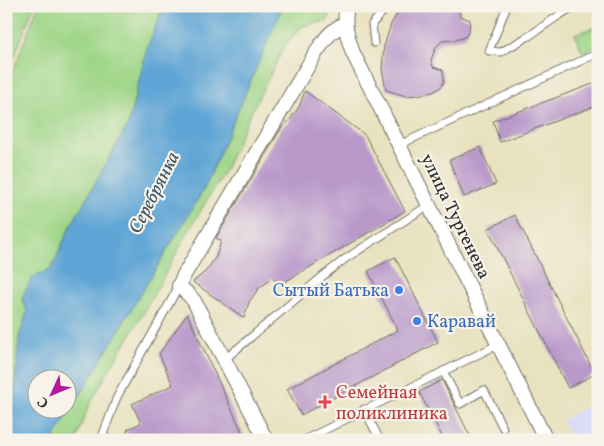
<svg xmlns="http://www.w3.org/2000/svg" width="604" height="446" viewBox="0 0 604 446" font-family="Vollkorn,serif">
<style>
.built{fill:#d4d8f9}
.green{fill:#9ed587;stroke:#648059}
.water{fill:#5fa5d5;stroke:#456880;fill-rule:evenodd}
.building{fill:#b899ca}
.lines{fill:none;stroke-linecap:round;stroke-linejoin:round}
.service-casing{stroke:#6d6b5f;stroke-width:9}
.minor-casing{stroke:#6d6b5f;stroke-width:16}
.service{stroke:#fff;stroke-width:7}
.minor{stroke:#fff;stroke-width:14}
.shop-dot{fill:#3f7fe0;stroke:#f7f3e8;stroke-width:2}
.health-dot{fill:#e0444e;stroke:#f7f3e8;stroke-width:2}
.labels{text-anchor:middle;stroke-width:4.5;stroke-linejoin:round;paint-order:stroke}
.street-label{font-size:18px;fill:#2b2b2b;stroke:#f7f3e8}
.shop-label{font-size:18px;fill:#366cbe;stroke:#f7f3e8;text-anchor:end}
.health-label{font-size:18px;fill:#be3a42;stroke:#f7f3e8;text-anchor:start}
.water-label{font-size:19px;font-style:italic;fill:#3d5666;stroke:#f7f3e8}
</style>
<rect width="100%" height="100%" fill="#f7f3e8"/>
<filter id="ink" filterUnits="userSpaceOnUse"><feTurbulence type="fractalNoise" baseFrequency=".02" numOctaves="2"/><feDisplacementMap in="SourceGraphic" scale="10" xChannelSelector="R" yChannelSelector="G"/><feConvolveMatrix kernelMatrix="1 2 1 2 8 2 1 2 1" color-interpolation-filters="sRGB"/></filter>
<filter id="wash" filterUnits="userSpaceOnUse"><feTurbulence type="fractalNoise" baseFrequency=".0096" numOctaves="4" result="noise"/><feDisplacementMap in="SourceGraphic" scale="20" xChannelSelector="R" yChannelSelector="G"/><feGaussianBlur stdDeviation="1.12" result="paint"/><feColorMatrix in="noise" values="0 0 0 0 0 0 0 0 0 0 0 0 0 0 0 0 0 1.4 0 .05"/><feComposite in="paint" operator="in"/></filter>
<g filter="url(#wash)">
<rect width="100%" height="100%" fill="#e8e2c0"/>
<path class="built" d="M598,400v40h-27l-9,-20z"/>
<g class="green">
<path d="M6,6h28l-28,72z"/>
<path d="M38,6h126l-17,42 -19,77 -59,104 -17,39 -20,10 -5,34 -8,26 -8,89 -5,11v-349z"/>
<path d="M283,6h51l-7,16 -13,1 -13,4 -16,18 -42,84 -17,39 -39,66 -43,78 -34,56 -22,40 -12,32h-23l152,-253z"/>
<path d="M598,26v20l-16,6 -7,-18z"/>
</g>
<path class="water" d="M164,6h119l-78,181 -152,253h-47l5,-13 8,-89 8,-26 -5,-15 10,-19 20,-10 17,-39 59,-104 19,-77zM38,378h30v30h-30z"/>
<g id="blocks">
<g class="building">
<path d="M402,6h57l1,10 10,4 -1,11 -4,6 -9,3 -14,1 -6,6 -5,13 2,7 10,3 1,11 -3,6 -8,5 -15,3 -12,1 -20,-6 -4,-21 2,-23 7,-22z"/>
<path d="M598,82v23l-98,37 -7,-21z"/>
<path d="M305,91l60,44 40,76 -124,73 -9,-6 -6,5 -7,5 -10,14 -5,16 -51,-36 13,-11 10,-14 5,-16 -5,-3 66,-111 7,-6 10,-14z"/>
<path d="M480,147l16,37 -32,13 -15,-37z"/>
<path d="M515,215l80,159 -27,14 -80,-159z"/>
<path d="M395,257l43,85 -137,73 -14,-26 111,-59 -30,-59z"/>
<path d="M187,314l59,126h-122l4,-11 13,-6 -9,-19 41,-19 -14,-31z"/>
<path d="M442,380l30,60h-28l-25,-48z"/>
</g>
</g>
</g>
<g filter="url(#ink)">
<use href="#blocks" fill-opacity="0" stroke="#6d6b5f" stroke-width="1"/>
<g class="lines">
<g class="service-casing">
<g id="service">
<path d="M507,6l-18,45 12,1 28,-16 32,-22 14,-8"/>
<path d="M374,43l-2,-19 16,-18"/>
<path d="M399,145l199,-92"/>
<path d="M224,360l99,-84 22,-17 84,-54"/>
<path d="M443,371l17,33 24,-14 19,38"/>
<path d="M364,409l16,31"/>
<path d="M102,437l9,3"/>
<path d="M101,440l16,-43 62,-111"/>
<path d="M304,440l195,-96"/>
</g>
</g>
<g class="minor-casing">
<g id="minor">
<path d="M347,6c-4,19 0,29 6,47l193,387"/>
<path d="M266,440l-72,-139 -5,-6 -10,-9 5,-11 131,-221c8,-12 16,-25 30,-30"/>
</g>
</g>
<use href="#service" class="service"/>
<use href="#minor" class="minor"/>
</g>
</g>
<g class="shop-dot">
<circle cx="399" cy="290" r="5"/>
<circle cx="417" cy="321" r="5"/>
</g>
<path class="health-dot" d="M322.5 394.5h5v5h5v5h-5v5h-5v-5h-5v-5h5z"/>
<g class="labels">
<g class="street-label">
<text transform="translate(456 216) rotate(64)" y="6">улица Тургенева</text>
</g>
<g class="shop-label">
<text x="389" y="296">Сытый Батька</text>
<text x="427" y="327" text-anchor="start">Каравай</text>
</g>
<g class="health-label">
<text x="336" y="398">Семейная<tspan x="336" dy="21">поликлиника</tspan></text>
</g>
<g class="water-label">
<text transform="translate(153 192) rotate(-63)" y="7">Серебрянка</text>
</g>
</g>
<rect width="604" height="446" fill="none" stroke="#f7f3e8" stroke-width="25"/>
<g transform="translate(52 394) rotate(226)"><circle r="24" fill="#f7f3e8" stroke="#a5a39c"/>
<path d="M0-4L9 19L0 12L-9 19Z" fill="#b5179e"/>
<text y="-8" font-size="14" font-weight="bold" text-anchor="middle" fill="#2b2b2b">С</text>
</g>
</svg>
